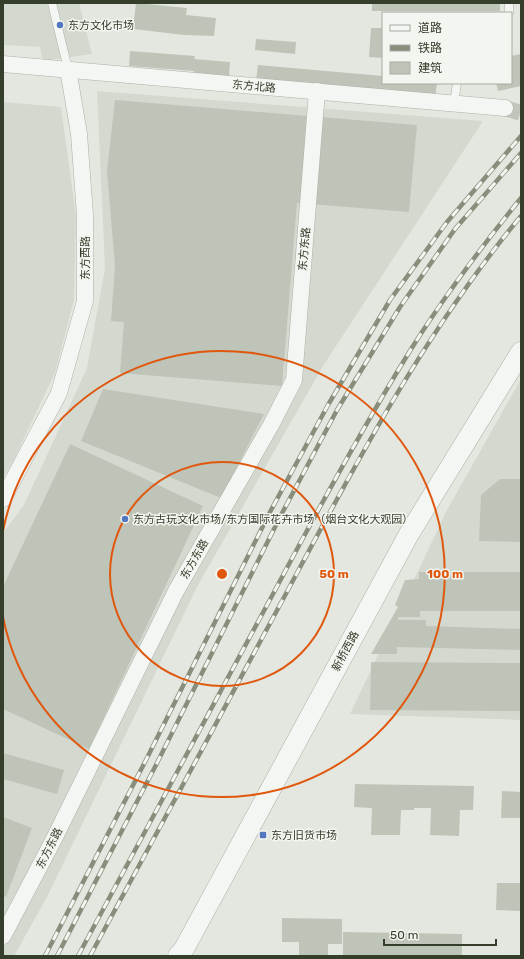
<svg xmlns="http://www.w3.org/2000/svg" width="524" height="959" viewBox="0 0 524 959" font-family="Rubik,'Noto Sans SC',sans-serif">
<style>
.built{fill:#d4d9cf}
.building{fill:#bfc4b8}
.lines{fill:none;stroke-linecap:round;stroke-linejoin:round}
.minor-tunnel{stroke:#c1c5bc;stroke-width:16;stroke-dasharray:16 8;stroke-linecap:butt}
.service-casing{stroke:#acb1a6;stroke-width:9}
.minor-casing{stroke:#acb1a6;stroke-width:17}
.tertiary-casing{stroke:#acb1a6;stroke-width:21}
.service{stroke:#f4f6f3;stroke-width:8}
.minor{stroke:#f4f6f3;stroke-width:16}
.tertiary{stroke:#f4f6f3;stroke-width:20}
.rail-casing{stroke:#878f7c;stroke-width:4.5}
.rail{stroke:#f3f5f0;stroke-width:3;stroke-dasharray:9;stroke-linecap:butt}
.ring{fill:none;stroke:#df580e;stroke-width:2}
.poi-dot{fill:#5377bf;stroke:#f3f5f0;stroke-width:1.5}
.labels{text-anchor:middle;stroke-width:3;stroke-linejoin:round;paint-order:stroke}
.poi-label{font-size:11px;fill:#353d2b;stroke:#f3f5f0;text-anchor:start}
.street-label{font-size:11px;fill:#353d2b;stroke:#f3f5f0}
.centre{fill:#df580e;stroke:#f3f5f0;stroke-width:2}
.ring-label{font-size:12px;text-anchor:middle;font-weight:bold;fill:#df580e;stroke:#f3f5f0;stroke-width:3;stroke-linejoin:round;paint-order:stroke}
</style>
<rect width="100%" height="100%" fill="#e4e7e0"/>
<g class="built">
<path d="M3,3h76l13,51 -49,7 -3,-14 -37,-2z"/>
<path d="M97,91l386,30 -160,245 -126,221 -150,310 -33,59h-11v-423l21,-28 63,-137 18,-100z"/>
<path d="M3,102l58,5 15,109 -2,84 -19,73 -42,88 -10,17z"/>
<path d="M521,379v341l-171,-6 97,-204z"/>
</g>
<g class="building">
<path d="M136,3l51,5 -1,7 30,3 -2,18 -30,-1 -51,-6z"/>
<rect x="372" y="3" width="128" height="8"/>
<path d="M371,28h12v30l-14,-1z"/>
<path d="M256,39l40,3 -1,12 -40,-4z"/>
<path d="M130,51l65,5 -1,3 36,3 -1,15 -36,-3 1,-3 -65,-5z"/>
<path d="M521,54v32l-23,5 -2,-8h15v-27z"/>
<path d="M258,65l125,11v7h54l-2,15 -179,-17z"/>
<path d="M115,100l302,25 -8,87 -112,-9 -15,183 -162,-13 4,-51 -13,-1 4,-55 -8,-95z"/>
<path d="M103,389l161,25 -43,84 -140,-57z"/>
<path d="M70,444l133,62 -114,243 -86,-40v-122z"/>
<path d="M500,479h21v63l-42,-1 2,-46z"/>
<path d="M419,572h102v39h-101v6h-22v3h28v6l95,3v21l-124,-3v7h-26l27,-47 -3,-2 10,-25 14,-1z"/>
<path d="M371,662l150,1v48l-151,-1z"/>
<path d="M3,753l61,17 -7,24 -54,-15z"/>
<path d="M355,784l119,2 -1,24h-13l-1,26 -29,-1 1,-27h-17v2h-13l-1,25h-29l1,-27 -18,-1z"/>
<path d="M502,791l19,1v26h-20z"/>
<path d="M3,817l29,11 -26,69 -3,-1z"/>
<path d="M497,883h24v28l-25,-1z"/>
<path d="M282,918l60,1v25h-14v12h-29v-14h-17z"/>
<path d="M343,932l119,2v22h-119z"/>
</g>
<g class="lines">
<path class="minor-tunnel" d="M505,108l16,5"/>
<g class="service-casing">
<g id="service">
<path d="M52,3l16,66"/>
<path d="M509,13v-10"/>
<path d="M454,103l3,-20"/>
</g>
</g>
<g class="minor-casing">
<g id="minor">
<path d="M3,64l502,44"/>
<path d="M3,499l56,-106 26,-92v-86l-6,-81 -11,-65"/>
<path d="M3,936l52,-99 121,-246 95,-166 23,-45 23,-289"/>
</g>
</g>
<g class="tertiary-casing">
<path id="tertiary" d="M178,956l6,-7 225,-415 112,-182"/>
</g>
<use href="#service" class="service"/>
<use href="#minor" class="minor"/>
<use href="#tertiary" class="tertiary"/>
<g class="rail-casing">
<g id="rail">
<path d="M45,956l101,-196 124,-248 58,-107 62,-105 57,-78 74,-86"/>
<path d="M57,956l99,-191 124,-248 57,-107 63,-103 55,-78 66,-76"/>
<path d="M78,956c65,-121 130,-241 195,-362 42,-79 85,-158 132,-235 34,-56 74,-109 116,-161"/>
<path d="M90,956c67,-123 133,-245 199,-368 69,-129 138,-259 232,-372"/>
</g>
</g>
<use href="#rail" class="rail"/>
</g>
<g class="ring">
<circle cx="222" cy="574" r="112"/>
<path d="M3 531A223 223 0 1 1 3 617"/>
</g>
<g class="poi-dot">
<circle cx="60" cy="25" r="4"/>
<circle cx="125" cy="519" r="4"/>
<rect x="259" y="831" width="8" height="8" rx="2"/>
</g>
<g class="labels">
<g class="poi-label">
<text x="68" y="29">东方文化市场</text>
<text x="133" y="523">东方古玩文化市场/东方国际花卉市场（烟台文化大观园）</text>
<text x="271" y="839">东方旧货市场</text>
</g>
<g class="street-label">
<text transform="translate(254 86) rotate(5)" y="4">东方北路</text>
<text transform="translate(304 249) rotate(-85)" y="4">东方东路</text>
<text transform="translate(85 258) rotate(-90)" y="4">东方西路</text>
<text transform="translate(194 559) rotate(-60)" y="4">东方东路</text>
<text transform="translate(345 651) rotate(-62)" y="4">新桥西路</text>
<text transform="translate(49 848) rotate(-63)" y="4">东方东路</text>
</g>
</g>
<circle cx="222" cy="574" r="6" class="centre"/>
<g class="ring-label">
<text x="334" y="578">50 m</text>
<text x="445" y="578">100 m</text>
</g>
<rect width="524" height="959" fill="none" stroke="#353d2b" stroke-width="8"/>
<rect x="382" y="12" width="130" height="72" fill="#f3f5f0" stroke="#a7aba1"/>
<rect x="390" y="25" width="20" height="6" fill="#f4f6f3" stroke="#a7aba1"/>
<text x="418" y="32" font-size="12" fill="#353d2b">道路</text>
<rect x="390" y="45" width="20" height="6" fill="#878f7c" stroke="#a7aba1"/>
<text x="418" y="52" font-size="12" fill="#353d2b">铁路</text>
<rect x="390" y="62" width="20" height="12" fill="#bfc4b8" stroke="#a7aba1"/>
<text x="418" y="72" font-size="12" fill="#353d2b">建筑</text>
<path d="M384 939v6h112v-6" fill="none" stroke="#353d2b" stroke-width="2"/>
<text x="390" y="939" font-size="12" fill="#353d2b" stroke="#f3f5f0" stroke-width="3" paint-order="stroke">50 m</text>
</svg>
